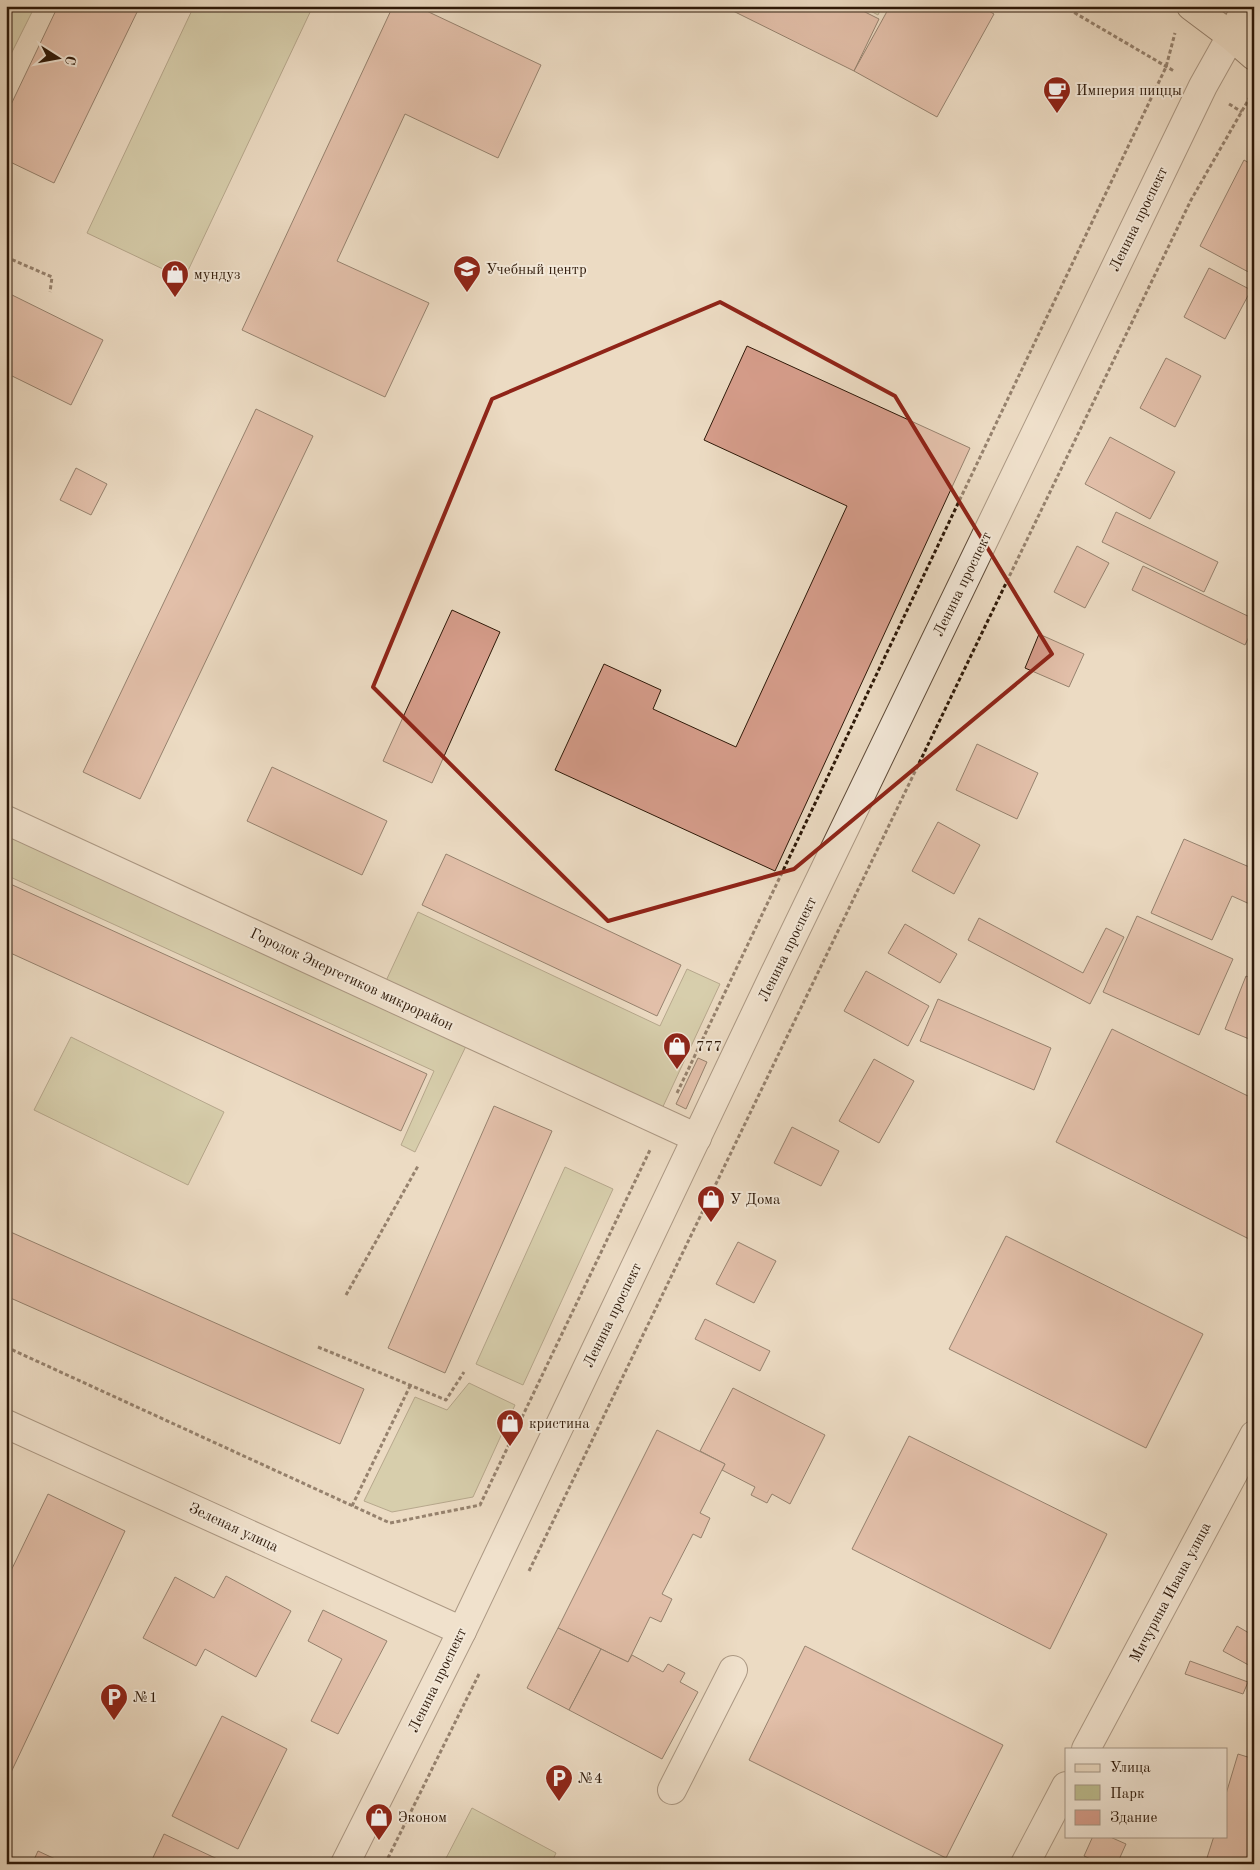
<svg xmlns="http://www.w3.org/2000/svg" width="1260" height="1870" viewBox="0 0 1260 1870" font-family="'Old Standard TT',serif">
<style>
.green{fill:#bdbe90;stroke:#756b4c}
.building{fill:#d69d8b;stroke:#2d1808}
.lines{fill:none;stroke-linecap:round;stroke-linejoin:round}
.minor-casing{stroke:#5d4937;stroke-width:30}
.major-casing{stroke:#2d1808;stroke-width:30}
.path{stroke:#2d1808;stroke-width:3;stroke-dasharray:4 2.5;stroke-linecap:butt}
.minor{stroke:#f3e8d8;stroke-width:28}
.major{stroke:#ecdbc3;stroke-width:28}
.marked{fill:none;stroke:#8f2418;stroke-width:4;stroke-linejoin:round}
.labels{text-anchor:middle;stroke-width:4;stroke-linejoin:round;paint-order:stroke}
.poi-label{font-size:15px;fill:#2d1808;stroke:#f3e8d8;text-anchor:start}
.street-label{font-size:15px;fill:#2d1808;stroke:#f3e8d8}
</style>
<rect width="100%" height="100%" fill="#ecdbc3"/>
<filter id="stains"><feTurbulence type="fractalNoise" baseFrequency=".004" numOctaves="4"/><feColorMatrix values="0 0 0 0 .2 0 0 0 0 .09 0 0 0 0 .02 0 0 0 .5 -.17"/></filter>
<radialGradient id="worn" r=".72"><stop offset=".6" stop-color="#630" stop-opacity="0"/><stop offset="1" stop-color="#630" stop-opacity=".3"/></radialGradient>
<g class="green">
<path d="M6,6h29l-29,58z"/>
<path d="M194,6h119l-129,273 -97,-46z"/>
<path d="M861,6h21l-4,9z"/>
<path d="M6,831l461,213 -52,108 -14,-7 33,-74 -428,-196z"/>
<path d="M418,912l242,114 27,-57 33,15 -60,129 -275,-130z"/>
<path d="M71,1037l153,75 -36,73 -154,-75z"/>
<path d="M565,1167l48,22 -90,196 -47,-21z"/>
<path d="M469,1383l46,22 -42,92 -81,15 -28,-11 51,-104 32,13z"/>
<path d="M472,1808l84,45 -5,11h-108z"/>
</g>
<g class="building">
<path d="M58,6h82l-86,177 -48,-23v-45z"/>
<path d="M393,6h23l125,59 -43,93 -93,-44 -68,147 92,42 -44,94 -143,-67z"/>
<path d="M723,6h130l26,13 -25,52z"/>
<path d="M890,6h90l14,8 -57,103 -83,-46z"/>
<path d="M1244,160l10,6v109l-54,-29z"/>
<path d="M1209,268l42,22 -26,49 -41,-22z"/>
<path d="M6,292l97,48 -32,65 -65,-32z"/>
<path d="M747,346l223,102 -195,423 -220,-101 49,-106 57,26 -8,19 83,38 111,-241 -143,-66z"/>
<path d="M1166,358l35,18 -26,51 -35,-19z"/>
<path d="M256,409l57,27 -173,363 -57,-27z"/>
<path d="M1110,437l65,35 -25,47 -65,-35z"/>
<path d="M76,468l31,16 -16,31 -31,-15z"/>
<path d="M1116,512l102,50 -14,30 -102,-50z"/>
<path d="M1077,546l32,17 -24,45 -31,-16z"/>
<path d="M1143,566l111,53v7l-9,19 -113,-55z"/>
<path d="M452,610l48,22 -68,151 -49,-22z"/>
<path d="M1039,634l45,20 -15,33 -44,-19z"/>
<path d="M977,744l61,29 -21,46 -61,-29z"/>
<path d="M272,767l115,54 -25,54 -115,-54z"/>
<path d="M938,822l42,23 -26,49 -42,-23z"/>
<path d="M1184,839l70,30v37l-22,-10 -20,44 -61,-27z"/>
<path d="M446,854l235,111 -24,51 -235,-111z"/>
<path d="M6,882l421,192 -26,57 -395,-180z"/>
<path d="M1137,916l96,43 -34,76 -96,-43z"/>
<path d="M979,918l104,55 23,-45 18,9 -34,67 -122,-64z"/>
<path d="M905,924l52,30 -17,29 -52,-30z"/>
<path d="M866,971l63,35 -21,40 -64,-35z"/>
<path d="M1246,976l8,3v62l-29,-12z"/>
<path d="M938,999l113,49 -17,42 -114,-49z"/>
<path d="M1112,1029l142,70 -1,142 -197,-99z"/>
<path d="M698,1058l9,4 -21,47 -10,-5z"/>
<path d="M874,1059l40,22 -35,62 -40,-22z"/>
<path d="M494,1106l58,25 -107,242 -57,-25z"/>
<path d="M792,1127l47,24 -18,35 -47,-23z"/>
<path d="M6,1230l358,159 -24,55 -334,-148z"/>
<path d="M1006,1236l197,98 -57,114 -197,-99z"/>
<path d="M738,1242l38,19 -22,42 -38,-19z"/>
<path d="M705,1319l65,32 -10,20 -65,-32z"/>
<path d="M733,1388l92,47 -35,69 -18,-10 -5,9 -16,-8 4,-8 -33,-17 3,-6 -25,-13z"/>
<path d="M657,1430l68,34 -25,49 10,5 -9,20 -8,-4 -31,60 10,5 -11,23 -11,-5 -22,45 -70,-34z"/>
<path d="M909,1436l198,98 -57,115 -198,-100z"/>
<path d="M48,1494l77,37 -119,252v-202z"/>
<path d="M226,1576l65,35 -35,66 -51,-28 -9,17 -53,-28 32,-61 39,21z"/>
<path d="M323,1610l64,31 -49,93 -27,-13 31,-62 -34,-18z"/>
<path d="M1237,1626l17,10v32l-31,-17z"/>
<path d="M558,1628l43,21 -32,61 -42,-22z"/>
<path d="M805,1646l198,99 -57,113 -197,-98z"/>
<path d="M601,1649l27,13 4,-7 31,17 5,-8 17,9 -5,9 18,10 -36,67 -93,-49z"/>
<path d="M1190,1661l58,21 -5,12 -58,-20z"/>
<path d="M222,1716l65,33 -49,100 -66,-33z"/>
<path d="M1238,1754l16,5v105h-49l9,-28h12v-42z"/>
<path d="M164,1834l64,30h-78z"/>
<path d="M1093,1836h15l18,8 -9,20h-16l-17,-8z"/>
<path d="M38,1851l28,13h-34z"/>
</g>
<g class="lines">
<g class="minor-casing">
<g id="minor">
<path d="M6,820l691,318"/>
<path d="M6,1424l456,207"/>
<path d="M1086,1749l168,-314"/>
<path d="M672,1790l61,-120"/>
<path d="M345,1864l117,-233 310,-652 431,-893 28,-50"/>
<path d="M1025,1864l41,-78"/>
</g>
</g>
<g class="major-casing">
<g id="major">
<path d="M1191,6l40,30 23,20"/>
<path d="M1231,36l16,-30"/>
</g>
</g>
<g class="path">
<path d="M1063,6l111,65"/>
<path d="M1229,104l13,8"/>
<path d="M6,257l46,20 -2,15"/>
<path d="M677,1093l489,-1026 9,-34"/>
<path d="M346,1295l72,-129"/>
<path d="M6,1347l384,176 90,-18 170,-355"/>
<path d="M318,1347l128,53 18,-28"/>
<path d="M352,1506l59,-122"/>
<path d="M529,1571l662,-1371 63,-110"/>
<path d="M385,1864l94,-190"/>
</g>
<use href="#minor" class="minor"/>
<use href="#major" class="major"/>
</g>
<path d="M0 0H1260V1870H0ZM720,302l175,94 157,258 -258,215 -186,52 -235,-234 119,-288z" fill="#ecdbc3" fill-opacity=".55" fill-rule="evenodd"/>
<path class="marked" d="M720,302l175,94 157,258 -258,215 -186,52 -235,-234 119,-288z"/>
<defs>
<g id="cafe-pin" transform="scale(1.4375)"><path d="M0 17L-7.5 6A9.5 9.5 0 1 1 7.5 6Z" fill="#8f2418" stroke="#f3e8d8"/><path d="M-5.5-4.5H6V0H3Q3 3.5 0 3.5H-2.5Q-5.5 3.5-5.5 0ZM3-3.2v2h1.7v-2ZM-6 4.5H4V6H-6Z" fill="#fff"/></g>
<g id="university-pin" transform="scale(1.4375)"><path d="M0 17L-7.5 6A9.5 9.5 0 1 1 7.5 6Z" fill="#8f2418" stroke="#f3e8d8"/><path d="M0-5L7-2L0 1L-7-2ZM-4 1L0 2.5L4 1V4Q0 6-4 4Z" fill="#fff"/></g>
<g id="shop-pin" transform="scale(1.4375)"><path d="M0 17L-7.5 6A9.5 9.5 0 1 1 7.5 6Z" fill="#8f2418" stroke="#f3e8d8"/><path d="M-5-2.5h2.3a2.7 3.5 0 0 1 5.4 0H5L5.5 6h-11ZM-1.5-2.5h3a1.5 2.3 0 0 0-3 0Z" fill="#fff"/></g>
<g id="parking-pin" transform="scale(1.4375)"><path d="M0 17L-7.5 6A9.5 9.5 0 1 1 7.5 6Z" fill="#8f2418" stroke="#f3e8d8"/><path d="M-3.5-5.5H1a3.5 3.5 0 0 1 0 7H-1V5.5H-3.5ZM-1-3.4V-.6H.8a1.4 1.4 0 0 0 0-2.8Z" fill="#fff"/></g>
</defs>
<g fill-rule="evenodd">
<use href="#cafe-pin" x="1057" y="90"/>
<use href="#university-pin" x="467" y="269"/>
<use href="#shop-pin" x="175" y="274"/>
<use href="#shop-pin" x="677" y="1046"/>
<use href="#shop-pin" x="711" y="1199"/>
<use href="#shop-pin" x="510" y="1423"/>
<use href="#parking-pin" x="114" y="1697"/>
<use href="#parking-pin" x="559" y="1778"/>
<use href="#shop-pin" x="379" y="1817"/>
</g>
<g class="labels">
<g class="poi-label">
<text x="1076" y="95">Империя пиццы</text>
<text x="486" y="274">Учебный центр</text>
<text x="194" y="279">мундуз</text>
<text x="696" y="1051">777</text>
<text x="730" y="1204">У Дома</text>
<text x="529" y="1428">кристина</text>
<text x="133" y="1702">№1</text>
<text x="578" y="1783">№4</text>
<text x="398" y="1822">Эконом</text>
</g>
<g class="street-label">
<text transform="translate(1138 219) rotate(-64)" y="5">Ленина проспект</text>
<text transform="translate(962 584) rotate(-64)" y="5">Ленина проспект</text>
<text transform="translate(787 949) rotate(-64)" y="5">Ленина проспект</text>
<text transform="translate(352 979) rotate(25)" y="5">Городок Энергетиков микрорайон</text>
<text transform="translate(612 1315) rotate(-64)" y="5">Ленина проспект</text>
<text transform="translate(234 1527) rotate(25)" y="5">Зеленая улица</text>
<text transform="translate(1170 1592) rotate(-62)" y="5">Мичурина Ивана улица</text>
<text transform="translate(437 1680) rotate(-64)" y="5">Ленина проспект</text>
</g>
</g>
<rect width="1260" height="1870" fill="none" stroke="#ecdbc3" stroke-width="25"/>
<rect x="8" y="8" width="1245" height="1855" fill="none" stroke="#2d1808" stroke-width="2.5"/>
<rect x="12" y="12" width="1235" height="1845" fill="none" stroke="#2d1808"/>
<rect x="1065" y="1748" width="162" height="90" fill="#f3e8d8" stroke="#a49585"/>
<rect x="1075" y="1764" width="25" height="8" fill="#ecdbc3" stroke="#a49585"/>
<text x="1110" y="1772" font-size="15" fill="#2d1808">Улица</text>
<rect x="1075" y="1785" width="25" height="15" fill="#bdbe90" stroke="#a49585"/>
<text x="1110" y="1798" font-size="15" fill="#2d1808">Парк</text>
<rect x="1075" y="1810" width="25" height="15" fill="#d69d8b" stroke="#a49585"/>
<text x="1110" y="1822" font-size="15" fill="#2d1808">Здание</text>
<g transform="translate(58 58) rotate(101)" stroke="#f3e8d8" stroke-width="4" paint-order="stroke">
<path d="M0-4L9 19L0 12L-9 19Z" fill="#2d1808"/>
<text y="-8" font-size="14" font-weight="bold" text-anchor="middle" fill="#2d1808">С</text>
</g>
<rect width="100%" height="100%" filter="url(#stains)"/>
<rect width="100%" height="100%" fill="url(#worn)"/>
</svg>
